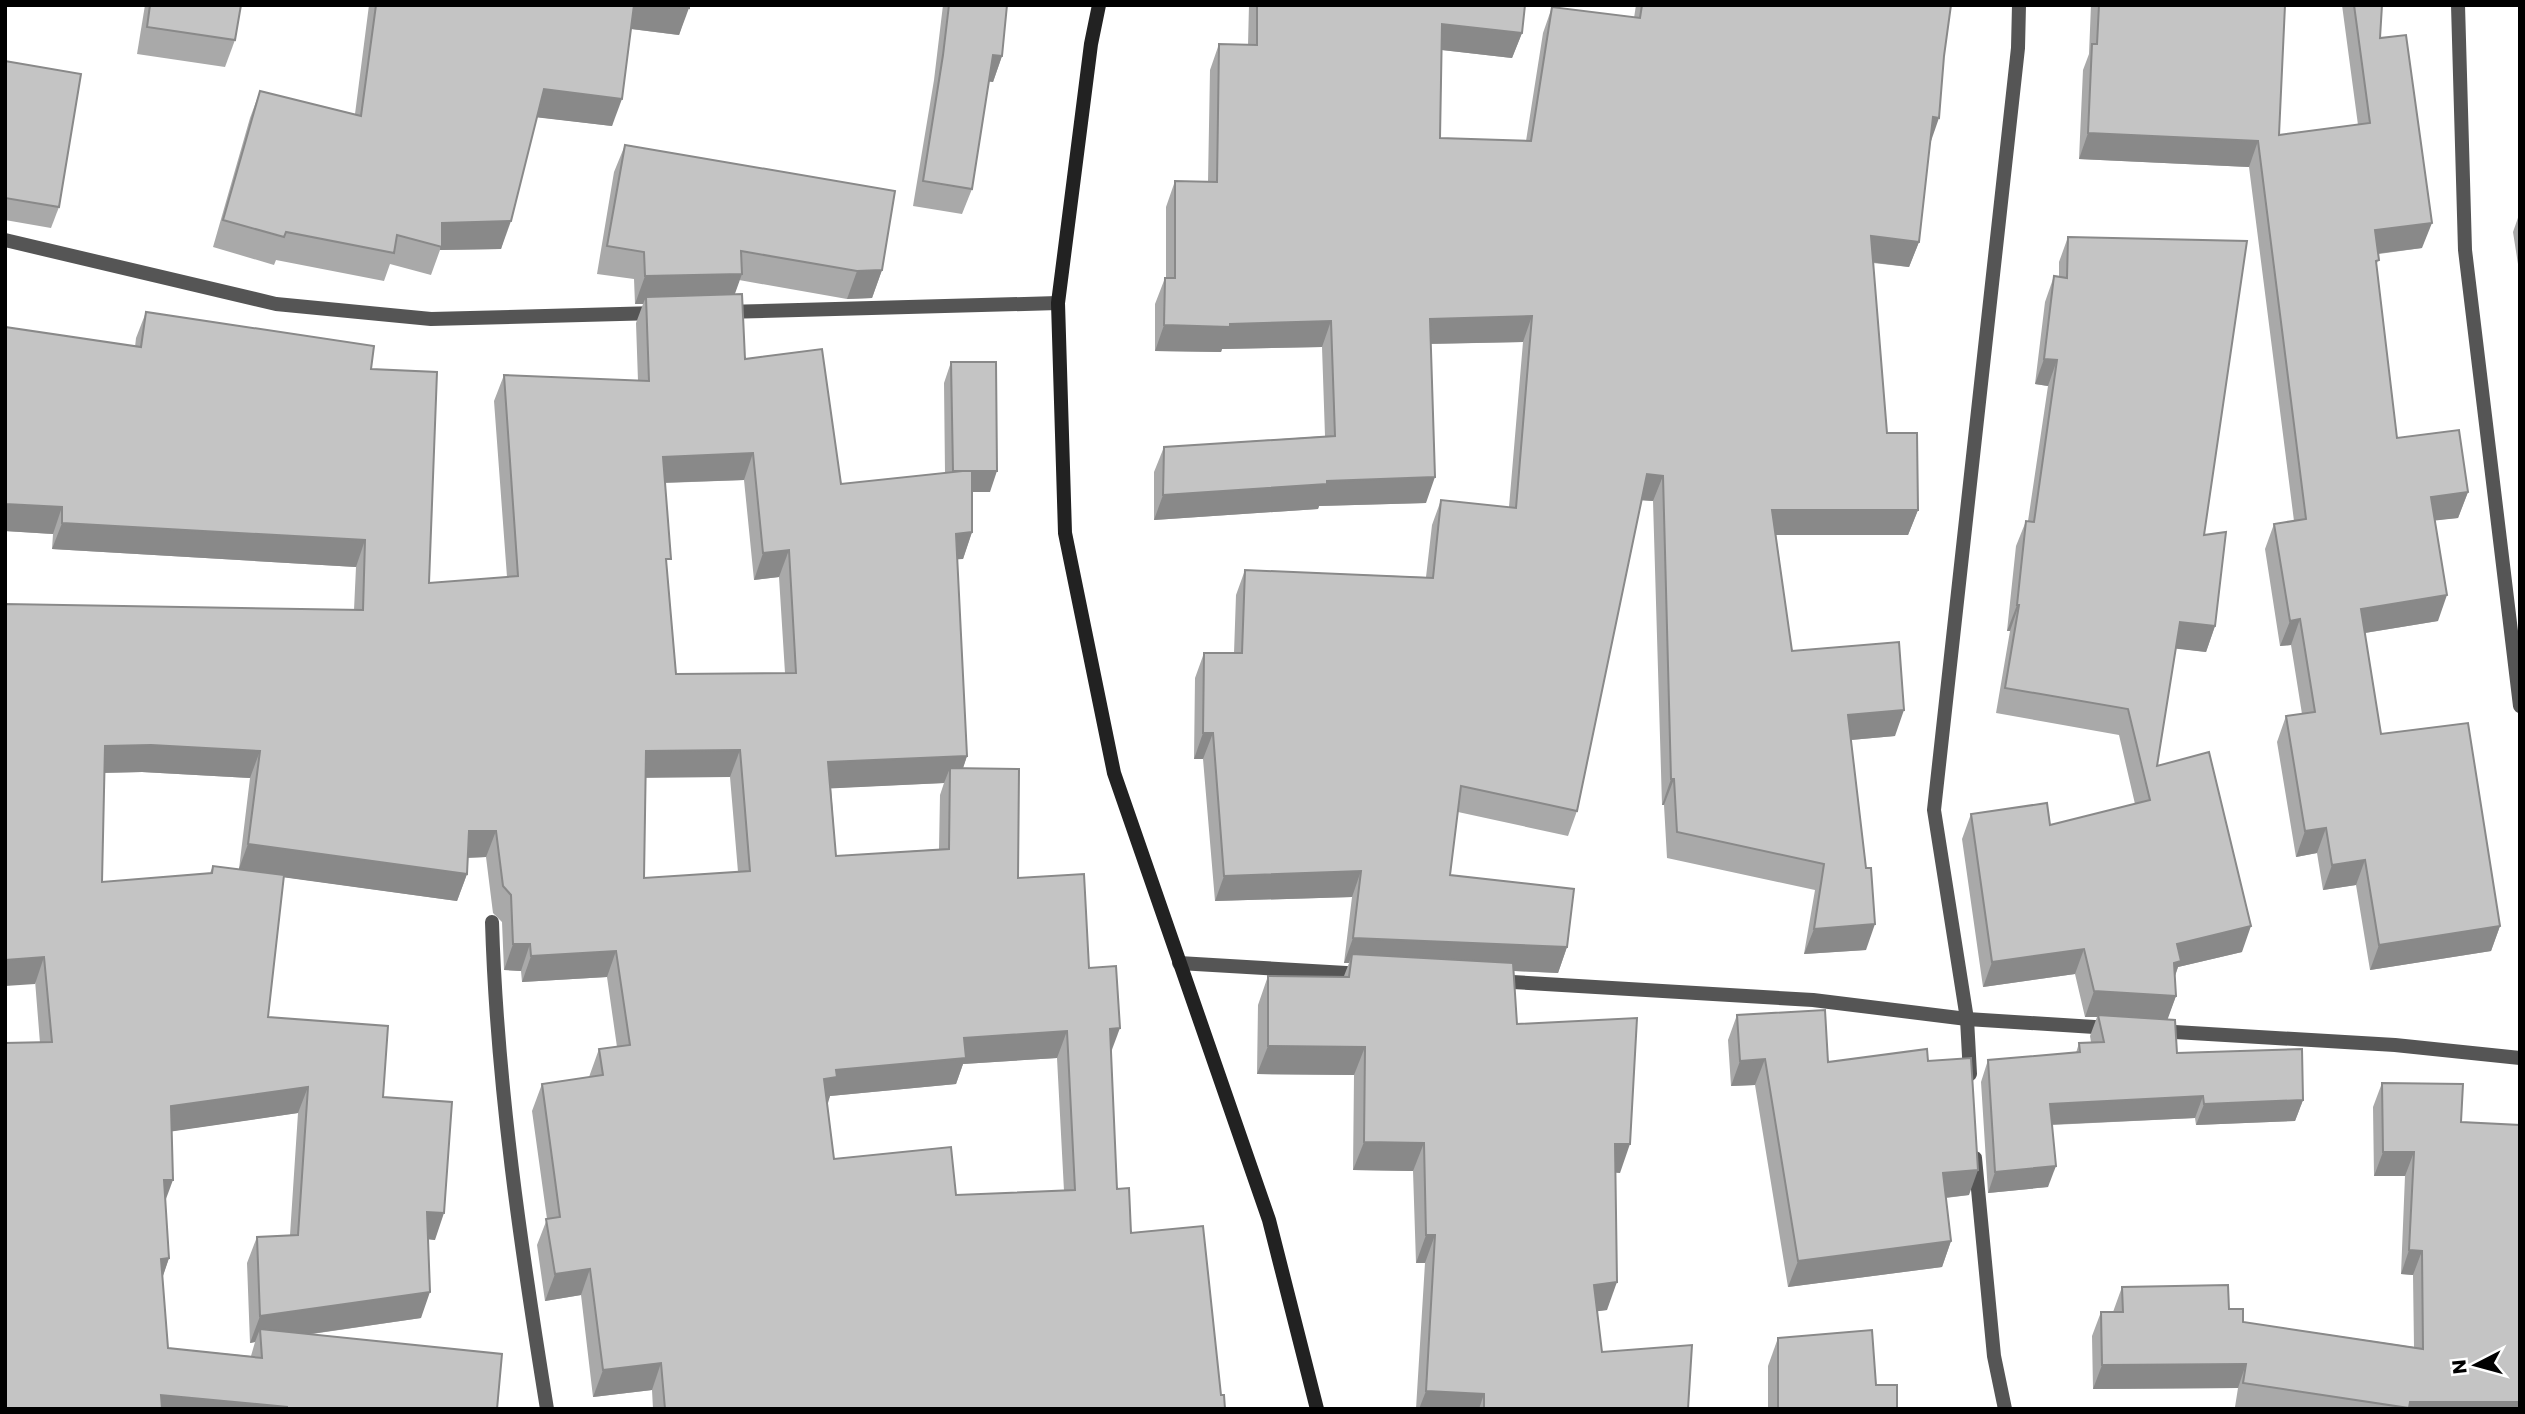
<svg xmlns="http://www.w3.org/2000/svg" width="2525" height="1414" viewBox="0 0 2525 1414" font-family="Poppins,sans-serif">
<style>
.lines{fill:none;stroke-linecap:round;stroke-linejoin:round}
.minor{stroke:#555;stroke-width:14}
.secondary{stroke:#222;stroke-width:14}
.wall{fill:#a9a9a9;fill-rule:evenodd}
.shaded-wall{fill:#898989}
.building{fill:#c4c4c4;stroke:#898989;stroke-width:2;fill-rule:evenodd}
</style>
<rect width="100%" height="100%" fill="#fff"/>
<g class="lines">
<g class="minor">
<path d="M2458,5l7,245 55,456"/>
<path d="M5,240l271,64 155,15 226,-6"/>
<path d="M723,312l335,-9"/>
<path d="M492,922c5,164 29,326 55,487"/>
<path d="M1179,963l184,11"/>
<path d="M1495,981l318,19 154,19 143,9"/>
<path d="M2158,1031l237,14 125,13"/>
<path d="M1970,1074l-3,-55 -33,-209 84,-762 1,-43"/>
<path d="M1975,1158l19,198 11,53"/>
</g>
<path class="secondary" d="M1099,5l-8,39 -33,259 7,230 49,240 155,447 48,189"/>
</g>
<g class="wall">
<path d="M145,5h96l-6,35 -10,27 -88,-13z"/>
<path d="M369,5h320l-10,30 -48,-6 -19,97 -75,-9 -36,132 -61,1 -9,25 -41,-11 -6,17 -108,-21 -2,5 -61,-18 37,-129 10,-27 95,23z"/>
<path d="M943,5h64l-5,51 -9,26 -4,-1 -17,108 -10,25 -49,-8 21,-126z"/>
<path d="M1249,5h276l-3,28 -10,25 -70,-8 -2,88 86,3 17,-108 9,-26 82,11 2,-13h315l-21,137 -11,100 -10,25 -36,-4 14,170 31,77 -10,25h-132l16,116 103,85 -44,4 15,210 -62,4 11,-64 -148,-32 -3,-53h-2l-9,-304 -12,-1 -64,311 -9,25 -110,-24 -8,63 117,72 -9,26 -45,-2 4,53 103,149 -4,-1 -9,138 -10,1 5,41 86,57h-272l9,-146h-9l-3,-92 -60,-1 1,-95 -97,-1 1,-69 10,-29h76l5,-13h-5l8,-66 -137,4 -12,-142h-9l1,-81 9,-25h30l2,-58 9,-25 181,7 6,-52 9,-25 68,7 14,-165 -93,2 -4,159 -107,3 -1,3 -164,11v-48l10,-25 161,-11 -3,-89 -100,2 -1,3 -66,-1v-47l10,-26h1v-71l9,-26 33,1 2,-112 9,-26 29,1z"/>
<path d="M2091,5h194l-6,130 79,-10 -16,-120h40l-2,33 42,210 -43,6 -3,14 21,170 71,54 -10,26 -23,2 3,101 -73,12 16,101 119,192 -9,25 -121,19 -14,-85 -33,5 -6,-37 -21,4 -19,-115 9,-26 16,-2 -11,-69 -11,1 -15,-97 9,-25 20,-3 -45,-354 -170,-8 4,-89 6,-16z"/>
<path d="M5,61l54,146 -8,21 -46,-8z"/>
<path d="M625,145l257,125 -10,28 -25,1 -108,-19 -5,15 11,64 96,125 104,-11 -1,-90 7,-21 39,130h-18v40l-9,27h-6l10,197 -4,12 55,110 71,90 22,84 6,137 14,44 90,162 4,14h-572l-1,-19 -59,7 -12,-102 -36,6 -8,-56 10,-26 -15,-108 10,-27 47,-7 10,-28 18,-2 -10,-70 -85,5 -1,-11 -17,-1 -2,-48 -9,-9 -7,-56 -18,1 -1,16 -10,27 -173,-24 -16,140 115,80 52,143 -7,-1 -7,79 -109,16 190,20 -497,55 35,-366 -35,-439 349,6 2,-43 -304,-18 1,-15 -48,-3 130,-184 1,-9 10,-26 225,57 58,214 78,-6 -13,-176 10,-26 134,6 -2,-58 7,-19h-8l-1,-25 -37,-5 17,-102zM744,480l10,100 25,-3 6,96 -109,1 -9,-105 -2,-86zM142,772l108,6 -11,91 -26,-3 -3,7 -108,9 2,-109zM646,777h84l8,95 -94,6zM944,783l-4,12 -1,54 -103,7 -5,-68zM1057,1058l7,133 -108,4 -122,-36 -7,-56 3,-7 126,-12 7,-20zM298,1113l-8,122 -33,2 -10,26 3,80 5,-1 -4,14 -83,-8 -6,-70 7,-20 -4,-57 7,-70z"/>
<path d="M2520,212v65l-7,-45z"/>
<path d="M2068,237l136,298 11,91 -9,26 -31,-4 -18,118 85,186 -64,15 -3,9 1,20 -9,23 10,34 126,47 -8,21 -99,4 -1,-7 -143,7 -4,62 -60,6 -7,-111 7,-22 88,-7 3,-10 12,-1 -1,-6 7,-19h-12l-10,-43 -92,13 -21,-148 9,-25 79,11 85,-21 -16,-69 -123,-22 14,-82h-3l9,-85 10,-25h2l20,-135 -13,-2 10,-82 9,-26 5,1v-15z"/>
<path d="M1737,1015l91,47 100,-1 41,134 -23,3 5,43 -9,26 -154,20 -33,-202 -24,1 -3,-46z"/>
<path d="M2382,1083l79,39 59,287h-276l-9,-2 3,-19 -145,1 -1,-53 9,-24h12l9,-25 107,22 14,13 171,25 -1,-72 -12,-1 4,-98h-31l-1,-69z"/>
<path d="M1778,1338l98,47 21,24h-129v-43z"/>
</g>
<g class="shaded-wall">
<path d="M633,5h38l18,3 -10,27 -55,-7z"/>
<path d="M1442,24l80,9 -10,25 -79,-9z"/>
<path d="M993,55l9,1 -9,26 -9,-1z"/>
<path d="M544,89l78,10 -10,27 -78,-9z"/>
<path d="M1933,117l6,1 -9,26z"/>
<path d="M2088,133l170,8 -9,26 -170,-8z"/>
<path d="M511,221l-10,28 -61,1 2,-27z"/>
<path d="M2432,223l-10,25 -56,7 9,-25z"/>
<path d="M1871,236l48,6 -10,25 -47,-6z"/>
<path d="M882,270l-10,28 -25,1 10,-28z"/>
<path d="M742,274l-10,28 -86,-5 -3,7h-8l10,-28z"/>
<path d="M1532,316l-9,26 -103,2 10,-25z"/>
<path d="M1331,321l-9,26 -100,2 -1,3 -66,-1 9,-26z"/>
<path d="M2044,359l13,1 -9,26 -13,-2z"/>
<path d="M753,453l-9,27 -90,3 9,-26z"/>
<path d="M953,471h44l-7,21h-45z"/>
<path d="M1647,474l16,2 -10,25 -15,-1z"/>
<path d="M1435,477l-9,26 -107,3 -1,3 -164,11 9,-25 164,-14z"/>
<path d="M2468,492l-10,26 -36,4 9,-25z"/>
<path d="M5,504l57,3 -9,27 -48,-3z"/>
<path d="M1772,510h146l-10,25h-145z"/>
<path d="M62,523l303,17 -9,27 -304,-18z"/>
<path d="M972,532l-9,27 -17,1 10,-26z"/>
<path d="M789,550l-10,27 -25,3 9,-27z"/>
<path d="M2447,595l-9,26 -86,14 9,-26z"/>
<path d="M2017,605h2l-9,26h-3z"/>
<path d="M2300,619l-9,26 -11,1 10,-25z"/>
<path d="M2180,622l35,4 -9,26 -36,-4z"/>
<path d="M1904,710l-9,26 -56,5 9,-26z"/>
<path d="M1203,733h10l-10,26h-9z"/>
<path d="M151,745l109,6 -10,27 -108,-6 -47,1 10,-27z"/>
<path d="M740,750l-10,27 -94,1 10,-27z"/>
<path d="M967,756l-9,27 -8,-15 -6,15 -125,6 9,-27z"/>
<path d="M1671,779h3l-10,26h-2z"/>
<path d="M2326,828l-9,25 -21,4 9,-26z"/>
<path d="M469,831h27l-10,26 -26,1z"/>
<path d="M248,844l219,30 -10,27 -219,-30z"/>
<path d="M2365,860l-9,25 -33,5 9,-25z"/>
<path d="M1361,871l-9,26 -137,4 9,-25z"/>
<path d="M1875,924l-9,26 -62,4 10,-25z"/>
<path d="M2251,926l-9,26 -64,15 -7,20 6,-43z"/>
<path d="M2500,926l-9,25 -121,19 9,-25z"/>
<path d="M1353,938l214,9 -9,26 -207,-10 1,-9 -3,9h-5z"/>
<path d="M513,944h17l-9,27 -17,-1z"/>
<path d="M2084,949l-9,25 -92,13 9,-25z"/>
<path d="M616,951l-9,26 -85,5 9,-26z"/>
<path d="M44,957l-9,27 -30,2v-26z"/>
<path d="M2094,991l82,5 -9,25 -69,-6 -1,2h-12z"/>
<path d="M1120,1028l-10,27v-26z"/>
<path d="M1067,1031l-10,27 -94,6 -7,20 -126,12 -2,7 -14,2 10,-26 12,-9 128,-32z"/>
<path d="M1268,1046l97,1 -11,28 -97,-1z"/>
<path d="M1765,1059l-10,26 -24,1 9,-25z"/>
<path d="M308,1087l-10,26 -137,20 10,-27z"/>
<path d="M2203,1096l-8,22 -153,7 8,-21z"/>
<path d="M2303,1100l-8,21 -99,4 8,-21z"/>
<path d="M1364,1142l60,1 -11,28 -60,-1z"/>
<path d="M1615,1144h15l-10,29 -15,-1z"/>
<path d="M2383,1152h31l-9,24h-31z"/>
<path d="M2056,1166l-8,21 -60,6 7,-21z"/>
<path d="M1978,1170l-9,25 -36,4 10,-26z"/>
<path d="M164,1180h9l-10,27z"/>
<path d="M427,1212l17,1 -9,27 -18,-2z"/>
<path d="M1426,1235h9l-10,28h-9z"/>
<path d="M1951,1241l-9,26 -154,20 10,-26z"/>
<path d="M2409,1250l13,1 -9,24 -12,-1z"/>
<path d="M169,1258l-9,27 1,-26z"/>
<path d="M590,1269l-9,26 -36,6 10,-27z"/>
<path d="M1617,1282l-10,28 -23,3 10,-28z"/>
<path d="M430,1292l-9,26 -160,23 -1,-12 -5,13 -5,1 10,-27z"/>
<path d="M661,1363l-9,27 -59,7 10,-27z"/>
<path d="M2246,1364l-8,24 -145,1 9,-24z"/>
<path d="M1426,1391l58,3 -5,15h-60z"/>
<path d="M161,1395l126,12v2h-131z"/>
<path d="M2410,1402h110v7h-111z"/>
</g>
<g class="building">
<path d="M150,5h91l-6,35 -88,-13z"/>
<path d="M376,5h258l-12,94 -78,-10 -33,132 -69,2v24l-45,-12 -3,18 -108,-21 -2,5 -61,-17 37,-129 101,25z"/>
<path d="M671,5h18v3z"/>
<path d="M949,5h58l-5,51 -9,-1 -21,134 -49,-8 20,-126z"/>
<path d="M1257,5h268l-3,28 -80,-9 -2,114 91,3 21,-134 88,11 2,-13h309l-7,51 -5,62 -6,-1 -14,125 -48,-6 16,197h30l1,77h-146l20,141 107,-9 5,68 -56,5 18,153h5l4,56 -61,5 10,-65 -147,-32 -3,-53h-3l-8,-303 -16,-2 -70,337 -116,-25 -11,89 124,14 -7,58 -214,-9 8,-67 -137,5 -11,-143h-10l1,-80h38l3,-83 188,8 8,-78 75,8 16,-192 -102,3 5,158 -108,4v3l-164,11 1,-48 171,-11 -4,-115 -101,3v3l-66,-2 1,-47h10v-97l42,1 2,-138 38,1z"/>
<path d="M2099,5h186l-6,130 91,-12 -16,-118h28l-2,33 26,-3 26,188 -57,7 4,30 -3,1 21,177 62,-8 9,62 -37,5 16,98 -86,14 20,125 87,-11 32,203 -121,19 -14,-85 -33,5 -6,-37 -21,3 -19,-115 29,-4 -15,-93 -10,2 -16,-97 32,-5 -48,-378 -170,-8 4,-89h5z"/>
<path d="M5,61l76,13 -22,133 -54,-9z"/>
<path d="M625,145l270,46 -13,79 -25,1 -116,-20 1,23 -97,2 -1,-24 -37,-6z"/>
<path d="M2068,237l179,4 -43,294 22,-3 -11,94 -35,-4 -23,144 52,-14 42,174 -74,18 4,17 -7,2 2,33 -82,-5 -10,-42 -92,13 -21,-148 76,-11 3,22 100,-25 -22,-91 -123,-21 14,-83h-2l9,-84 8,1 23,-162 -13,-1 10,-83 13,2z"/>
<path d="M742,294l3,65 77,-10 19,135 131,-14v62l-16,2 11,222 -139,6 8,94 113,-7 1,-81 69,1 -1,109 66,-4 5,94 27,-2 4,62 -10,1 7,160 12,-1 2,45 72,-7 18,169h3l1,14h-560l-4,-46 -58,7 -13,-101 -35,5 -9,-55 14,-2 -18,-133 61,-9 -4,-26 31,-4 -14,-94 -85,5 -1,-12h-17l-2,-49 -8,-9 -7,-55h-27l-2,43 -219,-30 12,-93 -109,-6 -46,1 -3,136 110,-9 1,-7 71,9 -16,142 120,9 -5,71 69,5 -8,111 -17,-1 3,80 -170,24 -3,-79 41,-2 10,-148 -137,19 2,74h-9l5,78 -8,1 7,89 94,10 -2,-29 242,25 -5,55h-210v-2l-126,-12 1,14h-157v-366l47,-1 -8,-85 -39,3v-356l358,6 2,-70 -303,-17v-16l-57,-3v-177l136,20 5,-35 228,34 -3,23 66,3 -8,211 89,-7 -14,-201 145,6 -3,-84zM753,453l10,100 26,-3 7,123 -120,1 -10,-115h5l-8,-102zM740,750l10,121 -106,7 2,-127zM1067,1031l8,159 -119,5 -5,-48 -117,12 -10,-80 13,-2 -1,-7 130,-12 -2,-20z"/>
<path d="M951,362h45l1,109h-44z"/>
<path d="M1352,954l161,9 4,61 120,-6 -7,126h-15l2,138 -23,3 8,67 90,-7 -4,64h-204v-15l-58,-3 9,-156h-9l-2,-92 -60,-1 1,-95 -97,-1v-70l81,1z"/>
<path d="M1825,1010l3,52 99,-13 1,12 43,-3 7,112 -35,3 8,68 -153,20 -33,-202 -25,2 -3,-46z"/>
<path d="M2098,1015l77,5 2,33 125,-4 1,51 -99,4 -1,-8 -153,8 6,62 -61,6 -7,-112 92,-8 -1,-9 25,-1z"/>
<path d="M2382,1083l81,1 -2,38 59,3v277h-110l-1,6 -166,-25 3,-19 -144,1 -1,-53h22l-1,-25 106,-2 1,24h14v13l180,27 -1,-98 -13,-1 5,-98h-31z"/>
<path d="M1872,1330l4,55h21v24h-119v-71z"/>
</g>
<rect width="2525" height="1414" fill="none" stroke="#000000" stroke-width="14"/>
<g transform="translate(2476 1365) rotate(264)" stroke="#ffffff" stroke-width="5" paint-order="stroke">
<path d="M0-5L12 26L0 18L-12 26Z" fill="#000000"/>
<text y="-10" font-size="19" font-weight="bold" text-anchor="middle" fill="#000000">N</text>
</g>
</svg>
